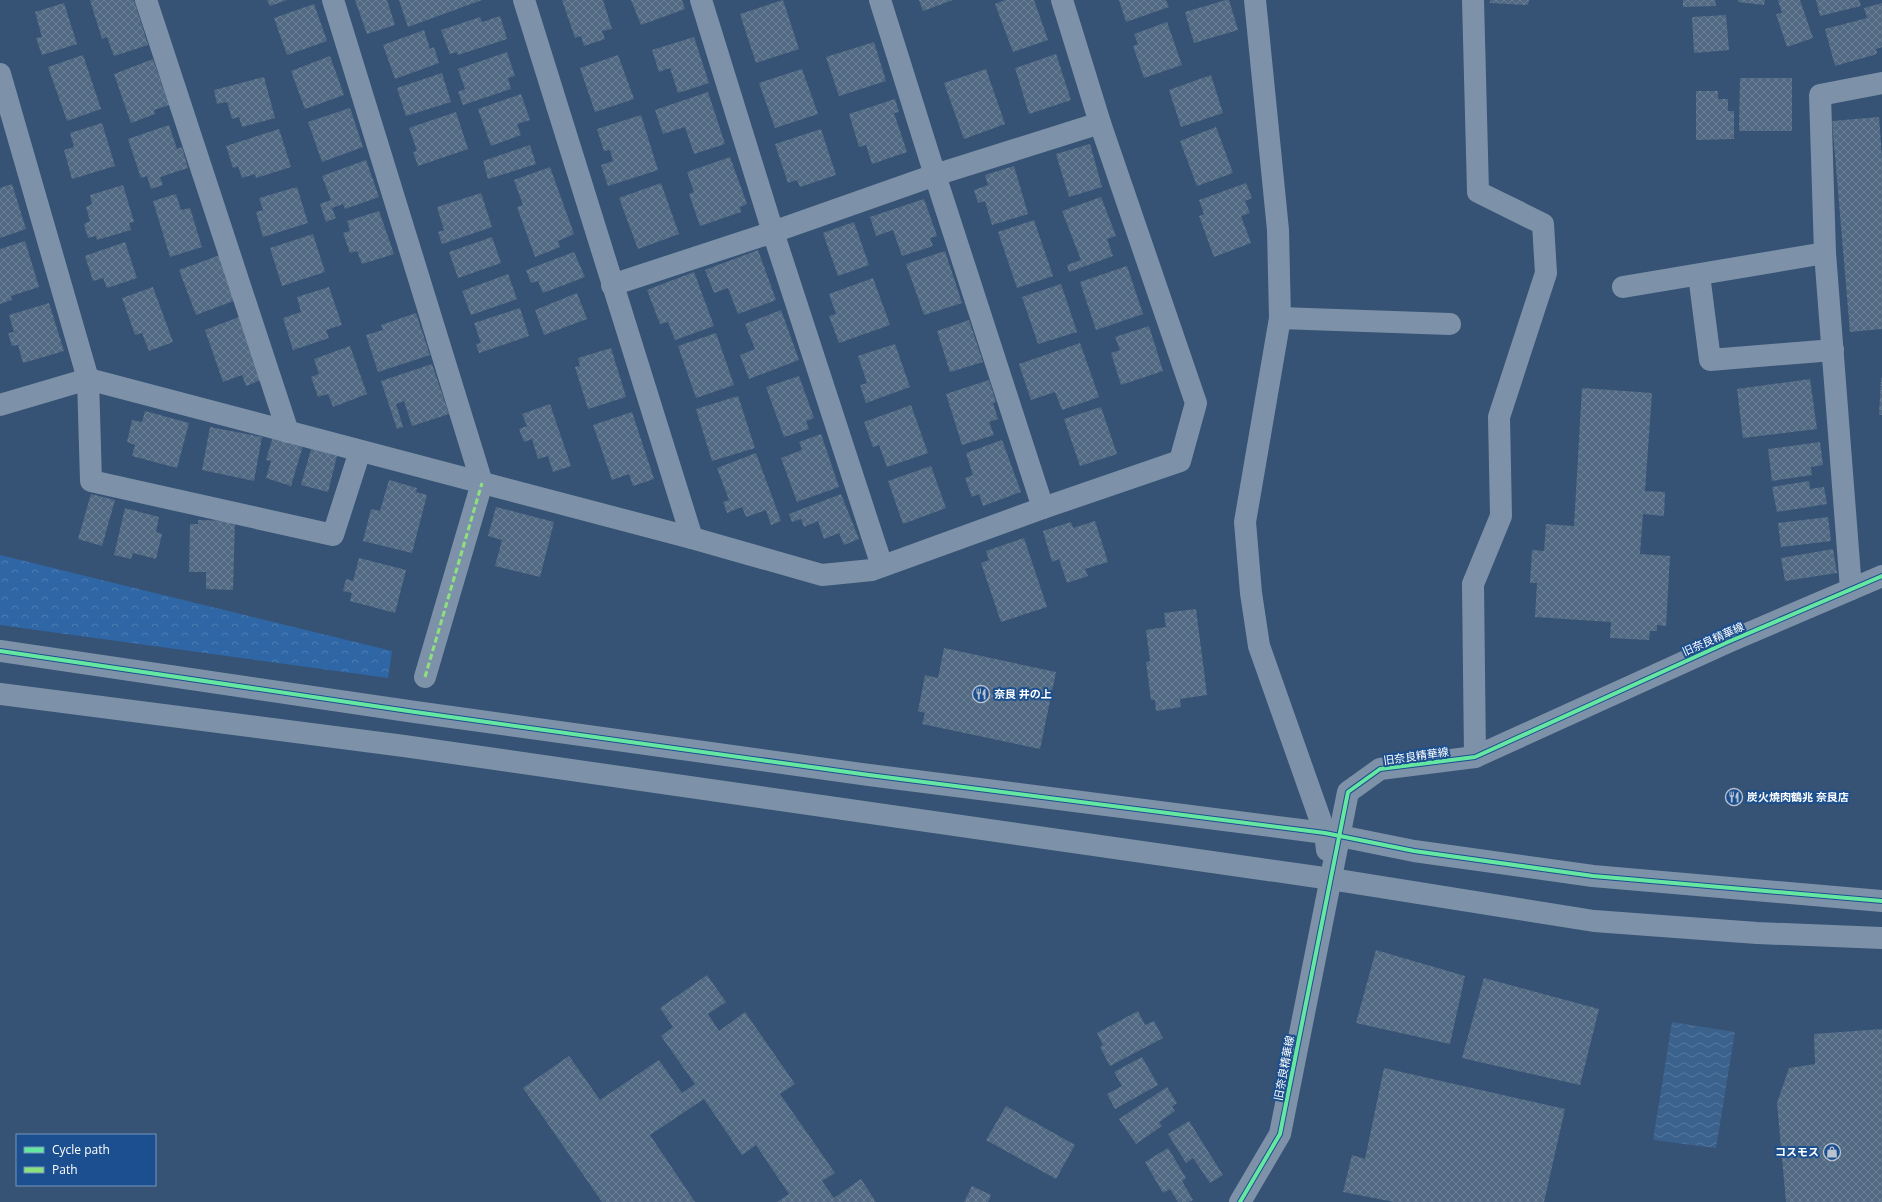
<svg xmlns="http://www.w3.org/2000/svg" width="1882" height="1202" viewBox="0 0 1882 1202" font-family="'Open Sans','Noto Sans JP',sans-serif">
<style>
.park{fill:url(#park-crowns)}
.water{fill:url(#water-waves)}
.building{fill:url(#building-cross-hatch)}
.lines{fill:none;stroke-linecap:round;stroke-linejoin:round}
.pedestrian{stroke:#7d92a8;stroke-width:22}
.minor{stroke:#7d92a8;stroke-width:22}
.tertiary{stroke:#7d92a8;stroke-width:22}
.quiet{stroke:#8de07e;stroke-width:3;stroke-dasharray:6 3;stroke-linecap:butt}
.cycleway-casing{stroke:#1b4f8f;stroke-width:6}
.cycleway{stroke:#66e7a1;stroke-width:4}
.labels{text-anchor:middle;stroke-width:4;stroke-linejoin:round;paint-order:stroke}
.street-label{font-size:11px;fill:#fff;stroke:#1b4f8f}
.poi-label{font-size:11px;font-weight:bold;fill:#fff;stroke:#1b4f8f;text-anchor:start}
</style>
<defs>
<pattern id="park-crowns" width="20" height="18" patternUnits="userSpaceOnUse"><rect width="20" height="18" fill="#2f66a5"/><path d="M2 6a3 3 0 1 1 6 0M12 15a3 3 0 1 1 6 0" fill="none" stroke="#4e7db2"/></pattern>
<pattern id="water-waves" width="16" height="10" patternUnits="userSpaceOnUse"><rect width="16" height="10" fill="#3b618d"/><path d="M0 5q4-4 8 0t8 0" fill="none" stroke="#58799e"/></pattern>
<pattern id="building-cross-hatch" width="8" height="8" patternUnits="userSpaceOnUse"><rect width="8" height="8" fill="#526984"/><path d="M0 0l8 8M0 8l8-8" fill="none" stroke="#6c8096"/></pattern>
</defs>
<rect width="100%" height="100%" fill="#365274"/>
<path class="park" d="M0,555l392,96 -4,27 -388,-53z"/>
<path class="water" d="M1672,1022l63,10 -19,116 -63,-8z"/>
<g class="building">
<path d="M90,0h44l14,45 -34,11 -7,-19 -5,2z"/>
<path d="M267,0h20l-17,6z"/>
<path d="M355,0h32l8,25 -28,9z"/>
<path d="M399,0h83l-74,27z"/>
<path d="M562,0h41l9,29 -10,2 3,8 -21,7 -3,-10 -6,2z"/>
<path d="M631,0h51l3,9 -44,16z"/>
<path d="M783,0l16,49 -43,14 -16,-49z"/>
<path d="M919,0h34l-30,11z"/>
<path d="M1005,0h29l14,40 -35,12 -18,-48z"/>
<path d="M1119,0h47l3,7 -43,15z"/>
<path d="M1226,0h3l9,30 -44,13 -9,-31z"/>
<path d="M1490,0h39l-1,5 -38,-2z"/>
<path d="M1683,0h32l1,6 -33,1z"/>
<path d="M1738,0h27l-1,5 -26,-3z"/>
<path d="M1778,0h22l13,38 -26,9 -11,-33 6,-1z"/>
<path d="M1816,0h43l2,6 -41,10z"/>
<path d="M64,3l13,41 -35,11 -6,-17 6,-1 -7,-25z"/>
<path d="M1882,3v44l-6,2 1,5 -42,12 -10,-37 42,-11 -3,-10z"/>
<path d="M314,4l13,37 -40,14 -13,-37z"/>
<path d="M1726,15l3,35 -35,3 -2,-36z"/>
<path d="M500,16l7,23 -49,16 -1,-3 -7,2 -9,-24 39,-13 2,5z"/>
<path d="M1167,22l15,43 -38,13 -11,-32 5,-2 -4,-10z"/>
<path d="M424,30l6,19 4,-2 5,16 -44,16 -12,-34z"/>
<path d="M694,37l15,46 -31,10 -8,-25 -11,4 -7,-22z"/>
<path d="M874,42l12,39 -47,15 -13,-39z"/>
<path d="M507,52l8,24 -7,2 3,11 -48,16 -5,-13 7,-3 -7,-20z"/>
<path d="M1056,54l15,46 -42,14 -14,-46z"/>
<path d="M83,55l18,54 -34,12 -19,-54z"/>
<path d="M618,55l16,44 -39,13 -15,-44z"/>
<path d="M330,56l14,39 -39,14 -14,-38z"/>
<path d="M153,59l16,46 -15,5 1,4 -24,9 -17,-49z"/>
<path d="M802,69l16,45 -43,14 -16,-45z"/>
<path d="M986,69l19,55 -41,15 -20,-56z"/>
<path d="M442,73l9,29 -45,14 -9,-28z"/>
<path d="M1211,75l12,38 -42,14 -12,-37z"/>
<path d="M264,77l11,41 -33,9 -3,-10 -7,2 -5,-17 -10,2 -3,-14z"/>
<path d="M1740,78h52v53h-53z"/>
<path d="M1696,91h22v8h10v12h6v28l-38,1z"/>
<path d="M708,92l17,52 -31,10 -9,-27 -22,7 -8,-24z"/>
<path d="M521,94l9,26 -13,4 4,11 -30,11 -13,-37z"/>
<path d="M895,99l4,13 -5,1 13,39 -35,12 -6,-19 -7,2 -10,-33z"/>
<path d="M350,108l13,39 -41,15 -14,-40z"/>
<path d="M456,112l12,37 -50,17 -5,-14 4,-1 -8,-23z"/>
<path d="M641,115l17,55 -50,16 -7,-21 12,-4 -3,-11 -6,1 -7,-22z"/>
<path d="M1879,117l3,40v172l-32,3 -18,-211z"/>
<path d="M102,123l13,43 -43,13 -8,-29 10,-3 -4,-14z"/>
<path d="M169,125l8,24 5,-2 6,21 -28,9 3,8 -12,4 -4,-13 -6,2 -13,-39z"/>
<path d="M1216,127l17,46 -36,13 -17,-45z"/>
<path d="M279,129l12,38 -35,11 -1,-4 -13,4 -4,-12 -5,2 -7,-22z"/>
<path d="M821,129l15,46 -36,12 -3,-7 -9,3 -13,-39z"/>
<path d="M1090,144l12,43 -33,10 -13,-43z"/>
<path d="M530,145l6,19 -48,15 -5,-18z"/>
<path d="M730,157l17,47 -7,3 1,5 -41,14 -11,-32 5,-2 -7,-20z"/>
<path d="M366,160l13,37 -34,12 -2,-5 -11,4 4,10 -10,4 -6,-18 11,-4 -9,-24z"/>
<path d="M1014,166l14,48 -36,11 -7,-24 -7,2 -4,-13 14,-5 -3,-10z"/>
<path d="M550,167l24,67 -16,7 2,6 -25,10 -18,-50 6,-2 -9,-25z"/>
<path d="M661,183l18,51 -41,15 -19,-51z"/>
<path d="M1246,183l6,15 -7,3 5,12 -9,3 10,27 -37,14 -15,-41 5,-2 -5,-14z"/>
<path d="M12,184l14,45 -26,9v-50z"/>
<path d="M123,185l11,37 -5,1 2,7 -34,10 -1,-4 -8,2 -4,-14 6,-3 -4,-14 6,-3 -2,-9z"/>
<path d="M297,187l11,36 -45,14 -7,-25 7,-2 -4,-12z"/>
<path d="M481,193l11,34 -50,17 -4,-12 6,-2 -7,-23z"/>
<path d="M176,194l5,16 9,-2 12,39 -32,10 -17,-56z"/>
<path d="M1101,197l15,39 -9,3 6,17 -44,16 -2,-7 14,-5 -19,-49z"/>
<path d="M924,199l13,37 -7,2 3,8 -31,10 -9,-26 -17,6 -6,-19z"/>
<path d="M379,211l15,43 -32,10 -5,-13 -7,2 -7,-20 7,-2 -3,-10z"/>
<path d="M1034,220l19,56 -36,12 -19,-56z"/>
<path d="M854,222l15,43 -31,11 -15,-43z"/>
<path d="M313,234l12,38 -43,14 -12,-38z"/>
<path d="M492,237l9,26 -43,15 -9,-26z"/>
<path d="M25,241l14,46 -28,9 1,4 -12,4v-55z"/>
<path d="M125,242l12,36 -30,10 -4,-10 -10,3 -8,-25z"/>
<path d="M758,250l18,50 -38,14 -10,-26 -14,5 -9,-23z"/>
<path d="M945,251l17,52 -38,12 -18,-51z"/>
<path d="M574,252l11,25 -42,16 -5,-12 -7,2 -5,-13z"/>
<path d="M220,255l16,45 -40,15 -17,-45z"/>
<path d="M1127,266l16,48 -47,16 -16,-48z"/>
<path d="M694,272l20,54 -39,14 -7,-18 -8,2 -13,-34z"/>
<path d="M508,274l9,25 -46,16 -9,-24z"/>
<path d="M873,278l17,47 -51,18 -10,-27 7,-2 -7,-20z"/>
<path d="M1061,284l16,48 -39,12 -16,-47z"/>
<path d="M153,287l20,55 -24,9 -7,-18 -7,2 -13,-37z"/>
<path d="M329,287l13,38 -16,5 3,8 -36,12 -10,-32 18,-6 -4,-15z"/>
<path d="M577,293l10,26 -43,16 -9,-25z"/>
<path d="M49,303l15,48 -41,12 -5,-18 -6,1 -4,-13 6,-1 -5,-17z"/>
<path d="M520,308l9,28 -50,17 -3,-9 5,-1 -7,-20z"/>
<path d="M781,310l18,50 -50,19 -9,-24 15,-6 -10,-25z"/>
<path d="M416,313l14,42 -52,17 -12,-37 17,-5 -2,-5z"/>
<path d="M239,317l22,63 -15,6 -4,-11 -19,7 -18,-52z"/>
<path d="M969,320l14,42 -33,10 -13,-41z"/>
<path d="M1149,326l14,45 -42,14 -10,-32 9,-3 -5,-13z"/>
<path d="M716,333l18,52 -38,13 -18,-52z"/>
<path d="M1080,343l19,54 -37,13 -7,-18 -24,8 -12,-36z"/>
<path d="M895,344l15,43 -44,16 -6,-18 7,-2 -9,-27z"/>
<path d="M350,346l17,48 -34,13 -5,-13 -10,3 -7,-20 8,-3 -5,-15z"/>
<path d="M611,348l15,49 -38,12 -13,-42 5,-1 -2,-8z"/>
<path d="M432,364l17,50 -37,12 -8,-25 -8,3 7,23 -6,2 -16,-48z"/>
<path d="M799,376l15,42 -8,3 3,8 -25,8 -18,-50z"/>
<path d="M1881,378h1v37h-3z"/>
<path d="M1810,379l7,50 -74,9 -6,-49z"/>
<path d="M989,380l7,22 -3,1 5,16 -9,3 5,13 -32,10 -16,-51z"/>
<path d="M1582,388l70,5 -7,98 20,1 -1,24 -21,-2 -3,40 30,2 -4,70 -9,-1v6h-7l-1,9 -39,-2 1,-16 -76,-5 2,-34h-7l2,-33 12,1 2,-27 28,2z"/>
<path d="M738,396l17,52 -43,13 -16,-52z"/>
<path d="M550,404l21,62 -18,6 -5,-16 -10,3 -6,-20 -8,3 -5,-13 8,-3 -5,-12z"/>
<path d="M911,405l17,48 -41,14 -8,-22 -6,2 -9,-25z"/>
<path d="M1101,407l16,47 -37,12 -16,-47z"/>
<path d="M145,411l44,12 -12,45 -45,-12 3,-11 -8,-3 5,-22 10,2z"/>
<path d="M632,412l22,67 -21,7 -4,-12 -17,6 -19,-55z"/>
<path d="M210,427l52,10 -8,44 -52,-11z"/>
<path d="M274,433l30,9 -13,44 -25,-8 5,-17 -5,-1z"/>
<path d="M821,434l18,53 -42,15 -16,-44 21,-8 -3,-8z"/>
<path d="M1002,440l19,52 -38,14 -4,-12 -7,3 -7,-19 8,-3 -7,-22z"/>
<path d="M1820,442l3,23 -12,2 1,8 -40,6 -4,-32z"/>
<path d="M311,449l26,7 -9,36 -27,-7z"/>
<path d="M756,453l25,68 -10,4 -5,-15 -20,7 -4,-10 -15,6 -4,-11 6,-2 -12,-32z"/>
<path d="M931,466l15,42 -43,16 -15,-43z"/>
<path d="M389,480l28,8 -1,4 11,3 -15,58 -49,-12 8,-32 9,2z"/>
<path d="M1809,481l1,8 14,-2 3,17 -50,8 -5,-25z"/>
<path d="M91,494l24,6 -13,46 -24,-7z"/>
<path d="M841,494l18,45 -15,6 -5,-12 -15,6 -6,-18 -14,6 -3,-8 -9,3 -3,-8z"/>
<path d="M496,507l58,15 -14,55 -45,-11 7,-26 -14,-4z"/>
<path d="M125,508l34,9 -3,15 6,2 -6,25 -23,-6 -2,6 -17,-4z"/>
<path d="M1828,517l3,24 -50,6 -3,-24z"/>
<path d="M198,520l37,1 -2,69 -27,-1v-17h-17l1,-48h8z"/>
<path d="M1095,521l13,41 -23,7 3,7 -21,7 -8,-24 -7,3 -9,-31 28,-9 2,6z"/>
<path d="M1024,538l23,69 -46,15 -20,-59 8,-3 -3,-9z"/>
<path d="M1833,549l4,24 -52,8 -4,-23z"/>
<path d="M359,558l47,12 -11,43 -45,-12 2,-8 -9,-2 3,-12 7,2z"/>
<path d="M1196,609l11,86 -27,4 1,8 -25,4 -1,-11h-4l-5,-38 4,-1 -4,-31 20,-3 -2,-14z"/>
<path d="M944,648l112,24 -16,77 -118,-25 3,-11 -7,-2 7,-36 13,3z"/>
<path d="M1376,950l89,26 -15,68 -94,-21z"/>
<path d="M707,975l19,27 -18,12 11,17 26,-19 50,72 -15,10 55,79 -13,8 12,17 27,-19 15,23h-99l12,-8 -33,-49 -14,10 -38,-56 -54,36 45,67h-93l-79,-114 46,-32 31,44 59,-40 23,33 13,-9 -34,-48 12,-9 -13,-19z"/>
<path d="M1484,978l115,31 -19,76 -118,-27z"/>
<path d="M1138,1011l7,14 9,-4 9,17 -53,28 -10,-19 3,-2 -6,-12z"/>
<path d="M1882,1029v173h-96l-9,-99 12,-35 26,-4 -1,-30z"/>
<path d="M1142,1057l16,28 -43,24 -8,-15 15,-8 -8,-14z"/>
<path d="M1384,1068l181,41 -21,93h-150l-51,-10 9,-37 13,4z"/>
<path d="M1167,1087l10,16 -5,4 3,4 -16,11 3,4 -26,18 -17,-25z"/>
<path d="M1006,1106l69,39 -19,34 -70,-39z"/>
<path d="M1189,1121l34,54 -13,8 -17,-25 -7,5 -18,-29z"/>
<path d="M1168,1148l18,30 -4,3 11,19 -4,2h-11l-8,-13 -7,4 -18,-31z"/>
<path d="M972,1186l19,9 -3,7h-24z"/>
</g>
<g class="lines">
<path class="pedestrian" d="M425,677l57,-194"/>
<g class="minor">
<path d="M146,0l142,432"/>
<path d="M333,0l149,483"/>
<path d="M524,0l168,538"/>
<path d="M701,0l72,232 109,334"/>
<path d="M880,0l55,175 108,333"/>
<path d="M1255,0l23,230 2,88 -35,204 6,71 8,53 66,187 2,17"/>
<path d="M1473,0l5,192 65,32 3,49 -47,144 2,99 -28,68 2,173"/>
<path d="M0,74l88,305 3,102 242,54 27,-84"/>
<path d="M1699,275l11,85 123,-10"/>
<path d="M612,285l161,-53 162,-57 165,-52"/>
<path d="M1623,287l202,-34"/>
<path d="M1280,318l170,6"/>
<path d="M0,405l88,-26 604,159 130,37 50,-5 171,-62 137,-47 16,-58 -96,-280 -38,-123"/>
<path d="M1851,589l-26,-336 -5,-158 62,-12"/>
<path d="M1240,1202l40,-68 68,-342 32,-23 95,-12 253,-115 154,-66"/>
</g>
<g class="tertiary">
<path d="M0,651l415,61 454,63 456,58 89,18 179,25 289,25"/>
<path d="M0,694l404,52 927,133 263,42 163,12 125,5"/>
</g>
<path class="quiet" d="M425,677l57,-194"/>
<g class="cycleway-casing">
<g id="cycleway">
<path d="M0,651l415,61 454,63 456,58 89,18 179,25 289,25"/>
<path d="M1240,1202l40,-68 68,-342 32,-23 95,-12 253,-115 154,-66"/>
</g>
</g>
<use href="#cycleway" class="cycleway"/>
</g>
<defs>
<g id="restaurant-ring" transform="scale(0.9)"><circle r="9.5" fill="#1b4f8f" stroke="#b9c2ce" stroke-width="1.5"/><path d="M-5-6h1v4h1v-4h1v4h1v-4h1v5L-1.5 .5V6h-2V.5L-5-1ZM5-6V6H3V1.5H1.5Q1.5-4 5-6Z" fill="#b9c2ce"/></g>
<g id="shop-ring" transform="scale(0.9)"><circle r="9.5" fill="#1b4f8f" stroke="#b9c2ce" stroke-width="1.5"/><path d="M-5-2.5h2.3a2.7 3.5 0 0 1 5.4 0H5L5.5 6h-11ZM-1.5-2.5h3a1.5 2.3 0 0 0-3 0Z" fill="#b9c2ce"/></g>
</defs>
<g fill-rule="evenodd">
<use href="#restaurant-ring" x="981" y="694"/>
<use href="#restaurant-ring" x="1734" y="797"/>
<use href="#shop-ring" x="1832" y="1152"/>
</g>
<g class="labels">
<g class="street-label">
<text transform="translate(1713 639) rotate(-24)" y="4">旧奈良精華線</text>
<text transform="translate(1416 756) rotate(-8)" y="4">旧奈良精華線</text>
<text transform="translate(1284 1068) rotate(-79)" y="4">旧奈良精華線</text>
</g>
<g class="poi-label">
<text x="994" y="698">奈良 井の上</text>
<text x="1747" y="801">炭火焼肉鶴兆 奈良店</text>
<text x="1819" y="1156" text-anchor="end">コスモス</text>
</g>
</g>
<rect x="16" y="1134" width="140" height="52" fill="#1b4f8f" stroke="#7695bc"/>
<rect x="24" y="1147" width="20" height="6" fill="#66e7a1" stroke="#7695bc"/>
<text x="52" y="1154" font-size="12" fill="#ffffff">Cycle path</text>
<rect x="24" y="1167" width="20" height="6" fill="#8de07e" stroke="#7695bc"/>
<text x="52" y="1174" font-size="12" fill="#ffffff">Path</text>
</svg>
